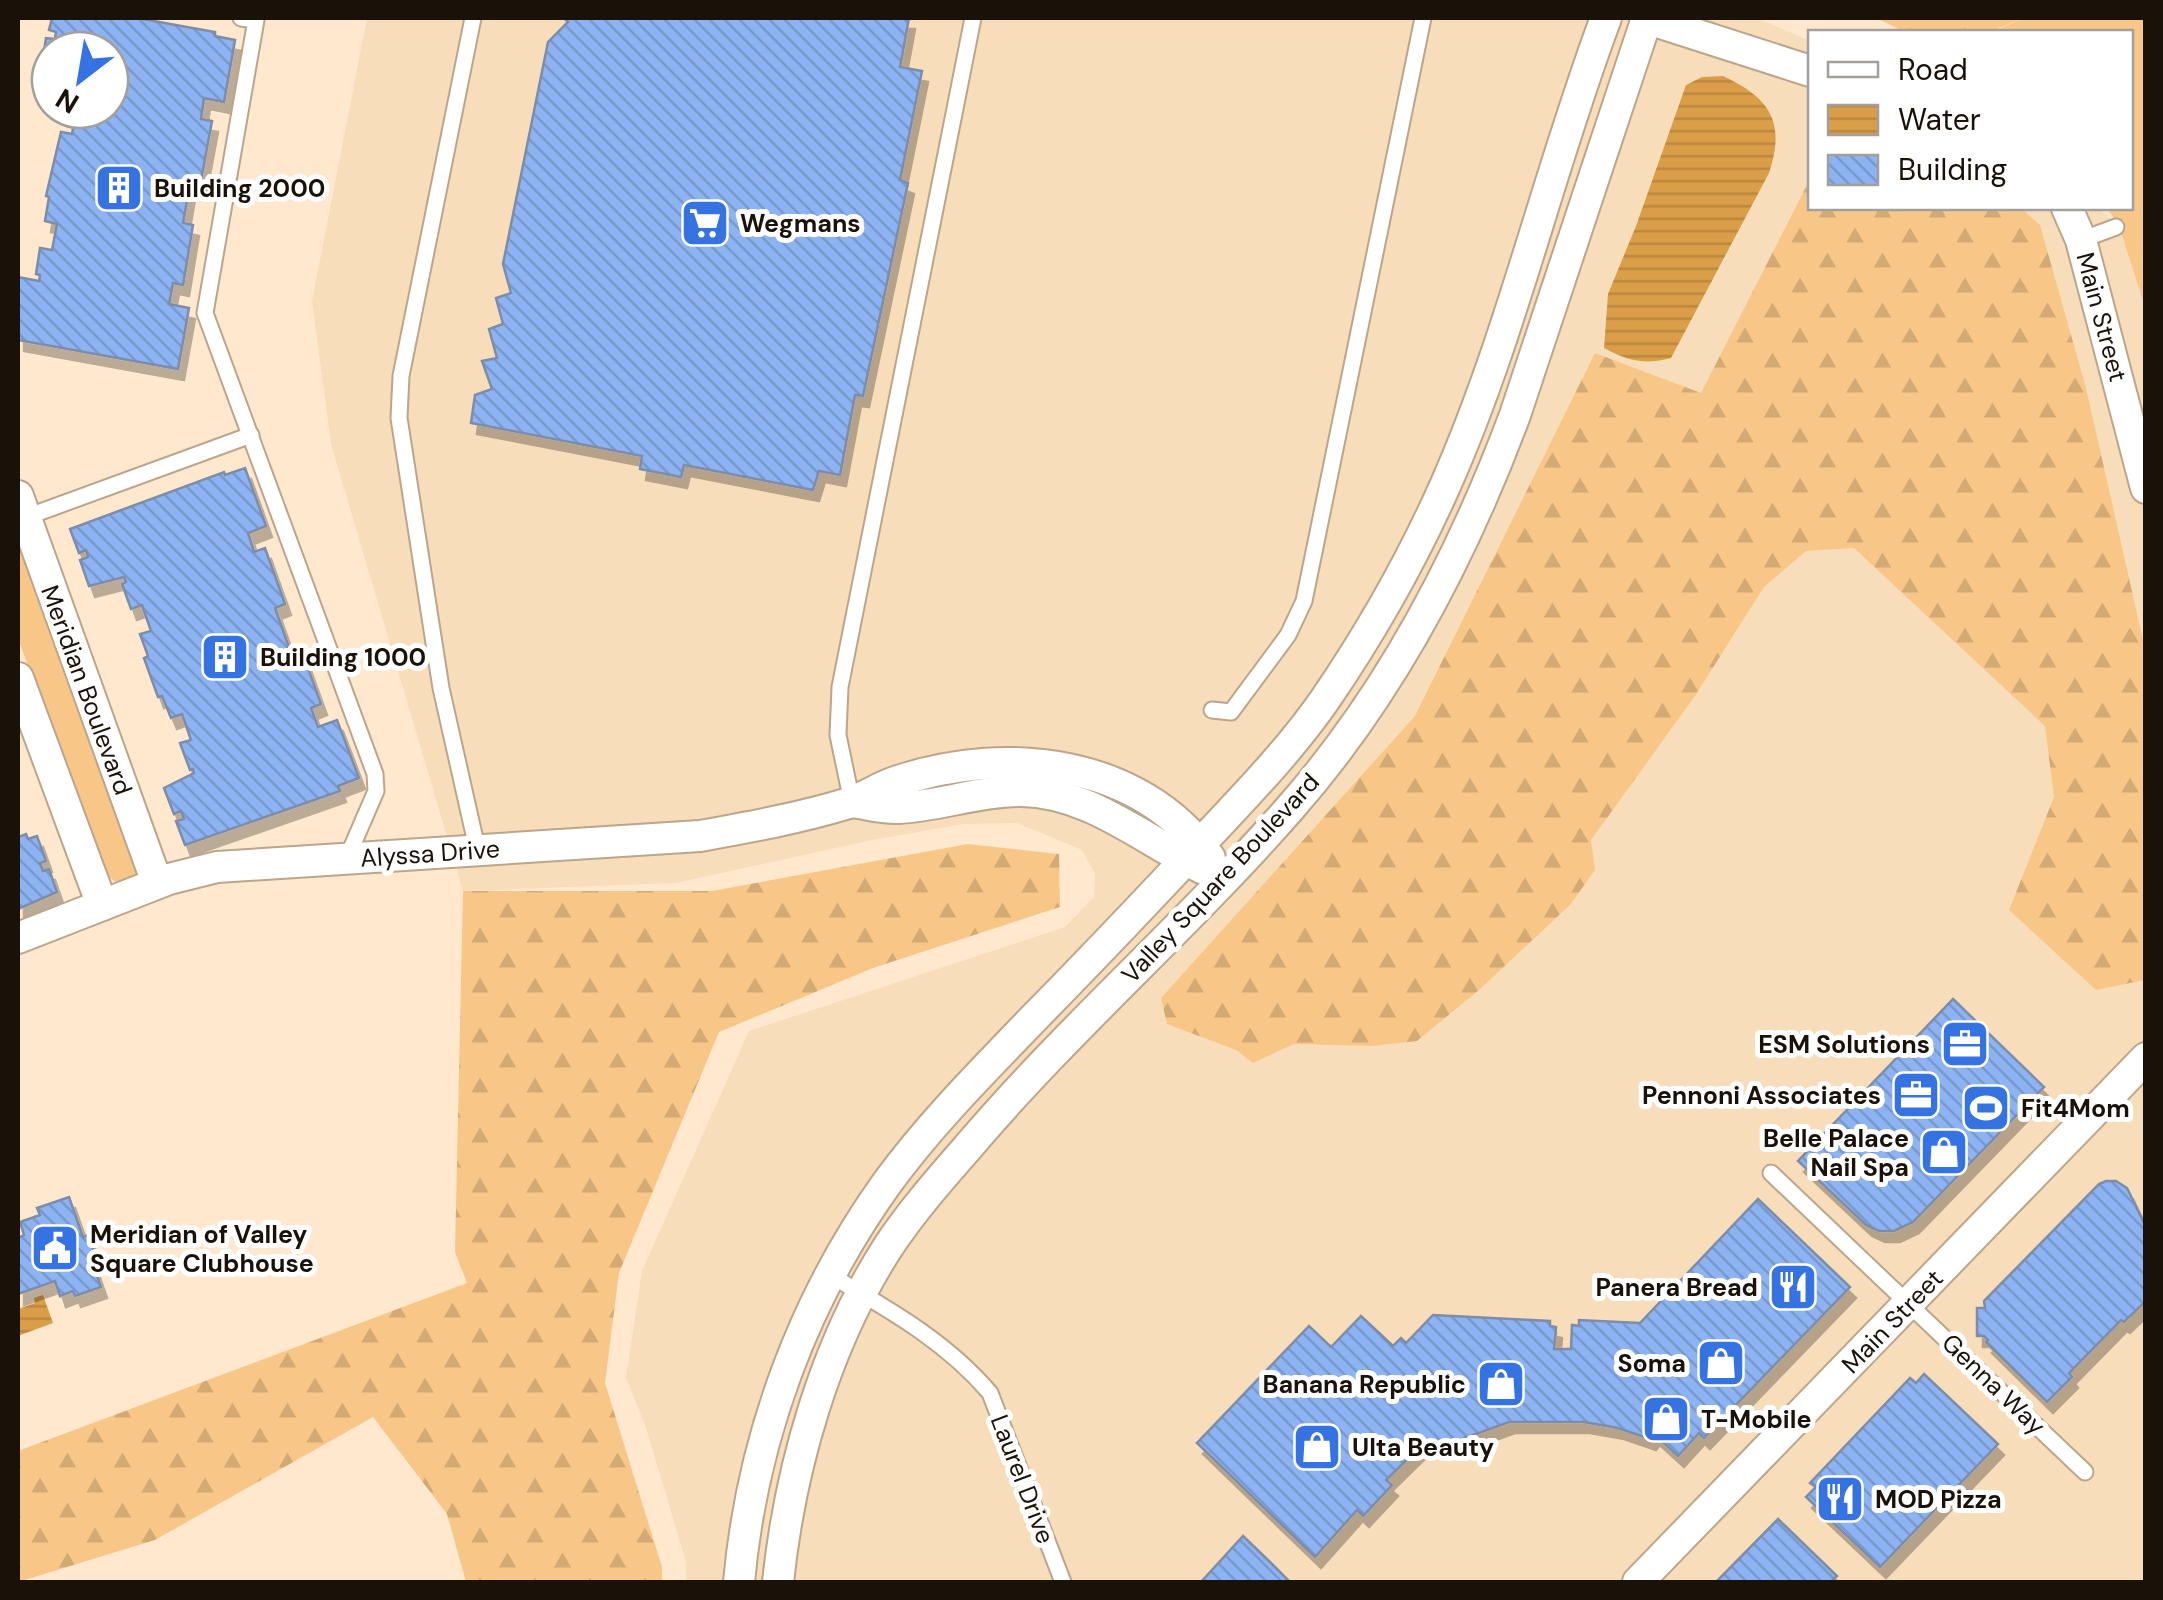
<svg xmlns="http://www.w3.org/2000/svg" width="2163" height="1600" viewBox="0 0 2163 1600" font-family="'DM Sans',sans-serif">
<style>
.built{fill:#f8ddbb}
.grass{fill:#f8c788}
.forest{fill:url(#forest-firs)}
.water{fill:url(#water-rules)}
.building{fill:url(#building-back-hatch);stroke:#7d8da8;stroke-width:2.5;filter:url(#shadow)}
.lines{fill:none;stroke-linecap:round;stroke-linejoin:round}
.service-casing{stroke:#bba58b;stroke-width:19}
.minor-casing{stroke:#bba58b;stroke-width:34}
.service{stroke:#fff;stroke-width:15}
.minor{stroke:#fff;stroke-width:30}
.labels{text-anchor:middle;stroke-width:10;stroke-linejoin:round;paint-order:stroke}
.poi-label{font-size:25px;font-weight:bold;fill:#1a1208;stroke:#fff;text-anchor:start}
.street-label{font-size:25px;fill:#1a1208;stroke:#fff}
</style>
<defs>
<pattern id="forest-firs" width="22" height="20" patternUnits="userSpaceOnUse" patternTransform="scale(2.5)"><rect width="22" height="20" fill="#f8c788"/><path d="M5 1l3.5 6h-7zM16 11l3.5 6h-7z" fill="#d4aa74"/></pattern>
<pattern id="water-rules" width="6" height="5" patternUnits="userSpaceOnUse" patternTransform="scale(2.5)"><rect width="6" height="5" fill="#db9e48"/><path d="M0 2.5h6" fill="none" stroke="#bb873e"/></pattern>
<pattern id="building-back-hatch" width="6" height="6" patternUnits="userSpaceOnUse" patternTransform="scale(2.5)"><rect width="6" height="6" fill="#8db3f2"/><path d="M-1 5l2 2M0 0l6 6M5-1l2 2" fill="none" stroke="#7999ce"/></pattern>
<filter id="shadow"><feDropShadow dx="6" dy="11" stdDeviation="0" flood-color="#0004"/></filter>
</defs>
<rect width="100%" height="100%" fill="#ffe8cd"/>
<path class="built" d="M367,18h1390l53,23v167h288l37,32 11,39 -1,1303h-1459v-20l-40,-134 -20,-51 16,-106 107,-240 316,-104 29,-30 1,-23 -13,-24 -65,-27 -53,1 -92,16 -196,43 -213,8 -132,-447 -19,-143z"/>
<g class="grass">
<path d="M2023,18h122v289l-26,-81 -12,-18h23v-176l-135,-1z"/>
<path d="M18,545l120,327 -3,5 -16,7 -16,-11 -85,-235z"/>
</g>
<g class="forest">
<path d="M1876,18h147l-28,12 -37,2h-53z"/>
<path d="M1810,179v29h211l19,17 46,163 59,261v331l-49,10 -87,-80 45,-113 -9,-71 -191,-178 -48,3 -42,36 -69,109 -104,144 4,30 -25,35 -91,85 -62,51 -45,5 -78,-2 -41,19 -17,-13 -69,-26 -6,-26 254,-282 180,-363 106,40z"/>
<path d="M968,844l91,10 1,53 -187,61 -154,64 -100,241 -14,110 57,184v15h-196l-19,-68 -74,-97 -218,123 -137,42v-131l449,-168 -12,-31 8,-361h249z"/>
</g>
<g class="water">
<path d="M1723,76c47,22 63,46 46,97l-98,185c-25,7 -44,3 -67,-10l4,-54 28,-68 50,-141 16,-8z"/>
<path d="M43,1295l10,28 -35,13v-27l17,-6 -1,-5z"/>
</g>
<g class="building">
<path d="M52,18h85l78,14v4l20,4 -11,62 -20,-4 -3,21 11,2 -11,59 -10,-2 -8,45 10,2 -10,60 -10,-2 -4,21 20,4 -11,61 -160,-29v-63l21,4 1,-6 -4,-1 4,-26 12,2 5,-26 -12,-3 4,-24 -3,-1 15,-64 11,2 4,-24h34v-60h-60v16l-8,-2 4,-26 9,1 1,-7 -7,-2z"/>
<path d="M564,18h345l-9,49 22,4 -22,109 8,3 -45,213 -8,-1 -15,80 -21,-4 -6,19 -129,-25 -3,12 -41,-8 2,-13 -171,-33 4,-28 17,-6 -10,-28 15,-3 -8,-29 14,-5 -7,-26 15,-5 -8,-29 45,-222 20,-20z"/>
<path d="M245,468l21,58 -18,7 6,19 11,-4 20,56 -10,4 16,45 10,-4 20,55 -10,4 7,19 19,-7 22,58 -21,8 2,5 -155,54 -9,-24 8,-2 -3,-8 -7,3 -10,-26 30,-15 -1,-4 -3,1 -10,-27 11,-3 -9,-26 -11,4 -9,-22 -4,1 -14,-39 4,-2 -8,-22 11,-3 -9,-26 -11,4 -9,-25 4,-2 -2,-5 -35,9 -9,-26 8,-3 -2,-7 -7,3 -9,-24 154,-57 1,3z"/>
<path d="M26,834l2,5 9,-3 9,25 -6,2 3,8 6,-2 8,23 -39,17v-72z"/>
<path d="M1953,999l91,88 -131,135 -19,9h-15l-13,-6 -68,-64z"/>
<path d="M2106,1181h10l11,7 19,39v74l-22,21 -3,-2 -52,53 3,4 -25,25 -61,-60 2,-2 -4,-4h-7v-28h8l-1,-7 115,-117z"/>
<path d="M69,1197l14,40 5,-2 9,24 -5,2 9,26 -26,9 -2,-5 -13,5 -5,-15 -37,13v-56l6,-3 -4,-13 20,-7 -3,-7z"/>
<path d="M1758,1199l92,88 -146,151 -5,-5 -21,23 -24,-22 -4,5 -32,-11 -34,-6h-75l-72,26 -9,-9 -42,41 6,5 -29,31 -6,-6 -42,47 -118,-114 112,-117 22,21 30,-31 32,30 8,-8 5,5 27,-28 117,6v5l6,1 -2,22h17l1,-24 7,1v-6l61,3z"/>
<path d="M1924,1374l74,70 -118,123 -74,-70 10,-10 -6,-4 100,-105 6,5z"/>
<path d="M1778,1519l59,57 -6,6h-115z"/>
<path d="M1243,1536l27,26 20,20h-89z"/>
</g>
<g class="lines">
<g class="service-casing">
<g id="service">
<path d="M241,18l15,2 -51,293 170,461 1,17 -29,67"/>
<path d="M473,18l-72,358 -2,42 42,270 36,160"/>
<path d="M2081,240l35,-13"/>
<path d="M21,519l230,-84"/>
<path d="M1212,710l19,2 57,-77 16,-34 119,-583"/>
<path d="M852,802l-14,-67 2,-48 133,-669"/>
<path d="M1771,1173l314,299"/>
<path d="M830,1275c58,34 116,66 160,118l73,189"/>
</g>
</g>
<g class="minor-casing">
<g id="minor">
<path d="M1645,18l165,53"/>
<path d="M2067,208l14,32 65,248"/>
<path d="M18,496l139,387"/>
<path d="M18,678l84,227"/>
<path d="M852,802c15,2 31,7 46,6 41,-2 81,-17 123,-17 70,1 123,50 183,78"/>
<path d="M18,938l151,-59 48,-12 483,-31c50,-9 100,-18 149,-33 17,-6 32,-17 49,-22 108,-36 241,-22 312,77"/>
<path d="M739,1582c13,-143 64,-282 148,-399 43,-59 96,-112 146,-164 58,-59 115,-119 171,-179 42,-45 85,-89 120,-139 46,-67 88,-141 121,-215 67,-151 103,-314 161,-468"/>
<path d="M778,1582c12,-114 47,-237 110,-335 23,-35 52,-68 80,-100 101,-119 220,-222 323,-340 100,-114 171,-250 224,-392l132,-397"/>
<path d="M1638,1582l508,-524"/>
</g>
</g>
<use href="#service" class="service"/>
<use href="#minor" class="minor"/>
</g>
<defs>
<g id="building-square" transform="scale(2.5)"><rect x="-9" y="-9" width="18" height="18" rx="4" fill="#3473e1" stroke="#fff"/><path d="M-4-6H4V6H1V3H-1V6H-4ZM-2.5-4.3h1.7v1.8h-1.7ZM.8-4.3h1.7v1.8H.8ZM-2.5-1h1.7V.8h-1.7ZM.8-1h1.7V.8H.8Z" fill="#fff"/></g>
<g id="supermarket-square" transform="scale(2.5)"><rect x="-9" y="-9" width="18" height="18" rx="4" fill="#3473e1" stroke="#fff"/><path d="M-6-5.5h2.5l.6 2H6L4.5 2H-2.5L-4.4-4H-6ZM-1.5 3.2a1.3 1.3 0 1 0 .1 0ZM3 3.2a1.3 1.3 0 1 0 .1 0Z" fill="#fff"/></g>
<g id="office-square" transform="scale(2.5)"><rect x="-9" y="-9" width="18" height="18" rx="4" fill="#3473e1" stroke="#fff"/><path d="M-6-3h4V-5.5h4V-3h4V5H-6ZM-1-4.5V-3h2v-1.5ZM-6 0V1H6V0Z" fill="#fff"/></g>
<g id="stadium-square" transform="scale(2.5)"><rect x="-9" y="-9" width="18" height="18" rx="4" fill="#3473e1" stroke="#fff"/><path d="M0-5a6.5 5 0 1 0 0 10a6.5 5 0 1 0 0-10ZM-3.5-1.8h7v3.6h-7Z" fill="#fff"/></g>
<g id="shop-square" transform="scale(2.5)"><rect x="-9" y="-9" width="18" height="18" rx="4" fill="#3473e1" stroke="#fff"/><path d="M-5-2.5h2.3a2.7 3.5 0 0 1 5.4 0H5L5.5 6h-11ZM-1.5-2.5h3a1.5 2.3 0 0 0-3 0Z" fill="#fff"/></g>
<g id="civic-square" transform="scale(2.5)"><rect x="-9" y="-9" width="18" height="18" rx="4" fill="#3473e1" stroke="#fff"/><path d="M-.6-6.5H3V-4.5H.6V-3L4-1V1h2V6H-6V1h2V-1L-.6-3ZM-1.2 2.5V6h2.4V2.5Z" fill="#fff"/></g>
<g id="restaurant-square" transform="scale(2.5)"><rect x="-9" y="-9" width="18" height="18" rx="4" fill="#3473e1" stroke="#fff"/><path d="M-5-6h1v4h1v-4h1v4h1v-4h1v5L-1.5 .5V6h-2V.5L-5-1ZM5-6V6H3V1.5H1.5Q1.5-4 5-6Z" fill="#fff"/></g>
</defs>
<g fill-rule="evenodd">
<use href="#building-square" x="119" y="188"/>
<use href="#supermarket-square" x="705" y="223"/>
<use href="#building-square" x="225" y="657"/>
<use href="#office-square" x="1965" y="1044"/>
<use href="#office-square" x="1916" y="1095"/>
<use href="#stadium-square" x="1986" y="1108"/>
<use href="#shop-square" x="1944" y="1152"/>
<use href="#civic-square" x="55" y="1248"/>
<use href="#restaurant-square" x="1793" y="1287"/>
<use href="#shop-square" x="1721" y="1363"/>
<use href="#shop-square" x="1501" y="1384"/>
<use href="#shop-square" x="1666" y="1419"/>
<use href="#shop-square" x="1317" y="1447"/>
<use href="#restaurant-square" x="1840" y="1499"/>
</g>
<g class="labels">
<g class="poi-label">
<text x="154" y="197">Building 2000</text>
<text x="740" y="232">Wegmans</text>
<text x="260" y="666">Building 1000</text>
<text x="1930" y="1053" text-anchor="end">ESM Solutions</text>
<text x="1881" y="1104" text-anchor="end">Pennoni Associates</text>
<text x="2021" y="1117">Fit4Mom</text>
<text x="1909" y="1147" text-anchor="end">Belle Palace<tspan x="1909" dy="29">Nail Spa</tspan></text>
<text x="90" y="1243">Meridian of Valley<tspan x="90" dy="29">Square Clubhouse</tspan></text>
<text x="1758" y="1296" text-anchor="end">Panera Bread</text>
<text x="1686" y="1372" text-anchor="end">Soma</text>
<text x="1466" y="1393" text-anchor="end">Banana Republic</text>
<text x="1701" y="1428">T-Mobile</text>
<text x="1352" y="1456">Ulta Beauty</text>
<text x="1875" y="1508">MOD Pizza</text>
</g>
<g class="street-label">
<text transform="translate(2102 317) rotate(75)" y="9">Main Street</text>
<text transform="translate(87 690) rotate(70)" y="9">Meridian Boulevard</text>
<text transform="translate(430 853) rotate(-4)" y="9">Alyssa Drive</text>
<text transform="translate(1220 878) rotate(-47)" y="9">Valley Square Boulevard</text>
<text transform="translate(1892 1321) rotate(-46)" y="9">Main Street</text>
<text transform="translate(1994 1384) rotate(44)" y="9">Genna Way</text>
<text transform="translate(1023 1479) rotate(69)" y="9">Laurel Drive</text>
</g>
</g>
<rect width="2163" height="1600" fill="none" stroke="#1a1208" stroke-width="40"/>
<rect x="1808" y="30" width="325" height="180" fill="#ffffff" stroke="#a3a09c" stroke-width="2.5"/>
<rect x="1828" y="62" width="50" height="15" fill="#ffffff" stroke="#a3a09c" stroke-width="2.5"/>
<text x="1898" y="80" font-size="30" fill="#1a1208">Road</text>
<rect x="1828" y="105" width="50" height="30" fill="url(#water-rules)" stroke="#a3a09c" stroke-width="2.5"/>
<text x="1898" y="130" font-size="30" fill="#1a1208">Water</text>
<rect x="1828" y="155" width="50" height="30" fill="url(#building-back-hatch)" stroke="#a3a09c" stroke-width="2.5"/>
<text x="1898" y="180" font-size="30" fill="#1a1208">Building</text>
<g transform="translate(80 80) rotate(211)"><circle r="48" fill="#ffffff" stroke="#a3a09c" stroke-width="2.5"/>
<path d="M0-8L18 38L0 25L-18 38Z" fill="#3473e1"/>
<text y="-15" font-size="28" font-weight="bold" text-anchor="middle" fill="#1a1208">N</text>
</g>
</svg>
